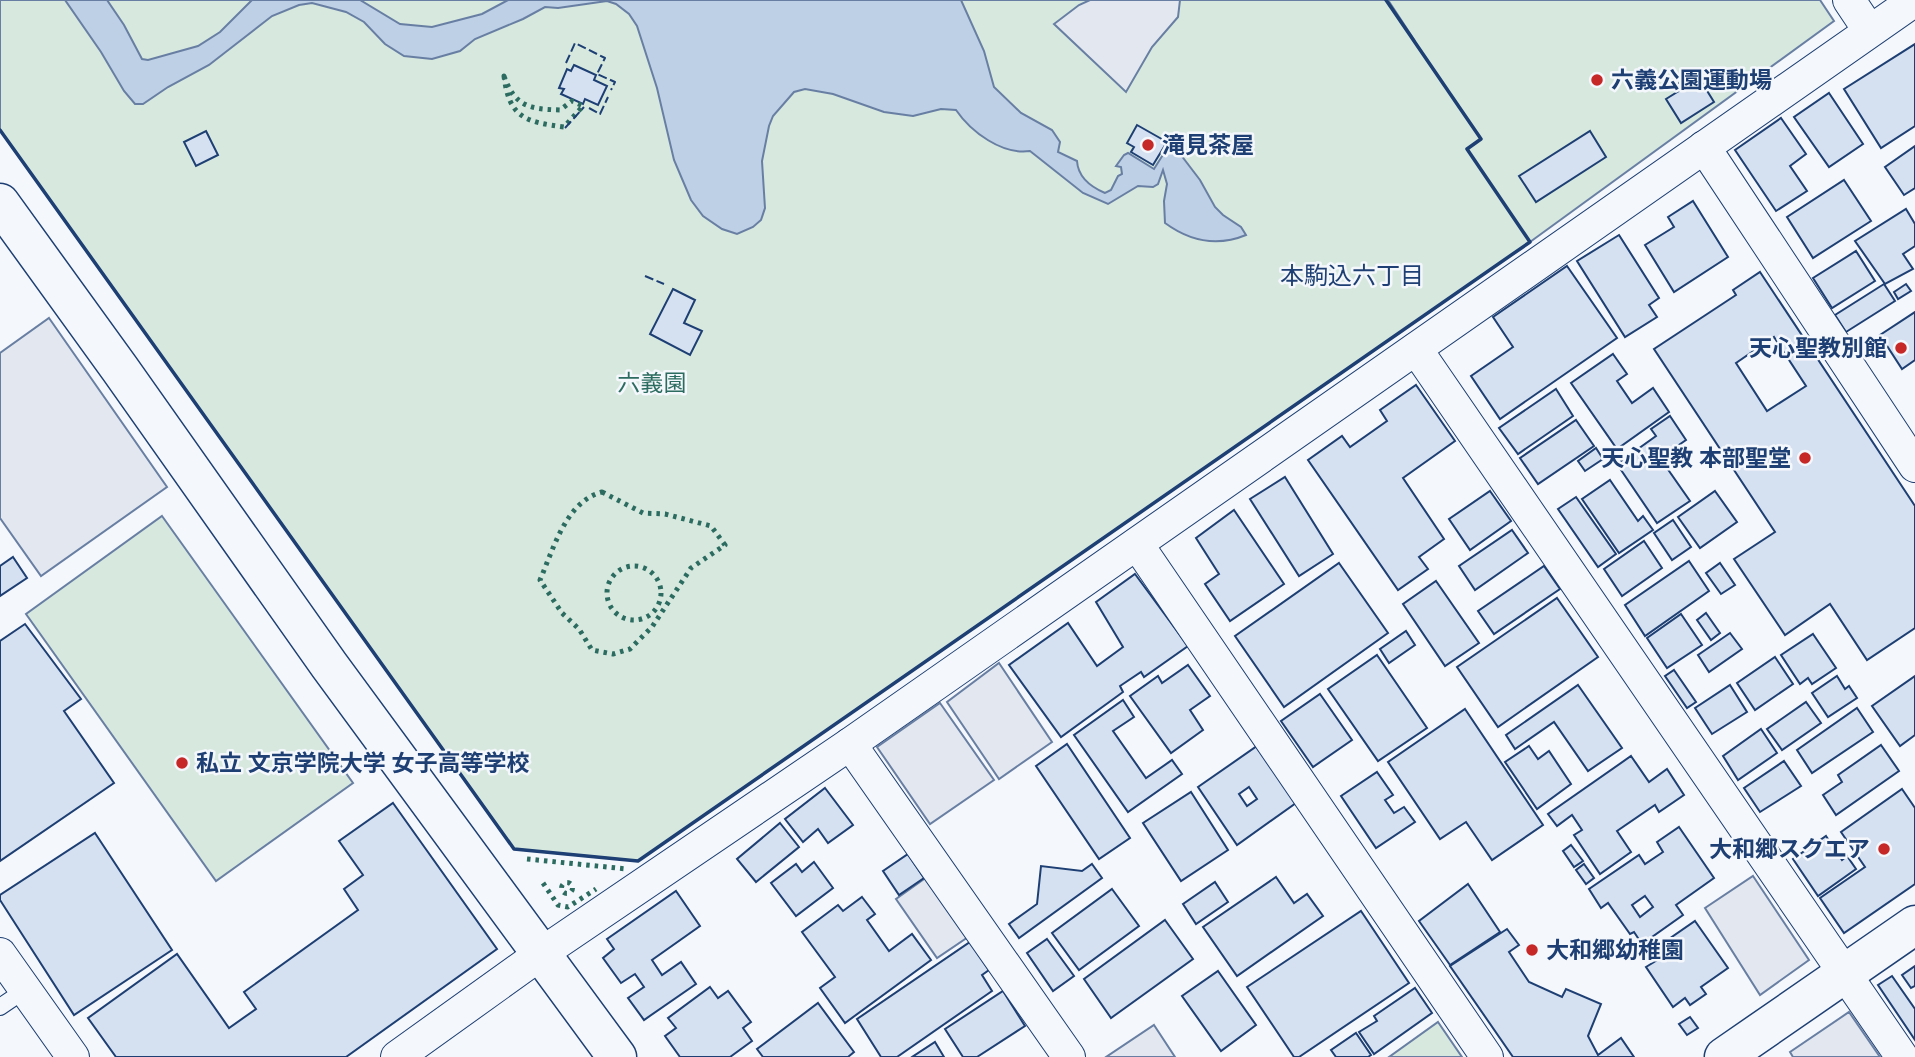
<svg xmlns="http://www.w3.org/2000/svg" width="1915" height="1057" viewBox="0 0 1915 1057" font-family="Overpass,'Noto Sans JP',sans-serif">
<style>
.green{fill:#d7e8df;stroke:#687fa3;stroke-width:2}
.parking{fill:#e3e8f0;stroke:#687fa3;stroke-width:2}
.water{fill:#bed0e5;stroke:#687fa3;stroke-width:2}
.building{fill:#d5e0f0;stroke:#1d3f73;stroke-width:2;fill-rule:evenodd}
.lines{fill:none;stroke-linecap:round;stroke-linejoin:round}
.lane-casing{stroke:#1d3f73;stroke-width:18}
.street-casing{stroke:#1d3f73;stroke-width:34}
.secondary-casing{stroke:#1d3f73;stroke-width:41}
.lane{stroke:#f4f7fb;stroke-width:16}
.street{stroke:#f4f7fb;stroke-width:32}
.secondary{stroke:#f4f7fb;stroke-width:38}
.hedge{stroke:#2c6c60;stroke-width:5;stroke-dasharray:3.5 5;stroke-linecap:butt}
.fence{stroke:#1d3f73;stroke-width:2;stroke-dasharray:9 3.5;stroke-linecap:butt}
.wall{stroke:#1d3f73;stroke-width:3.5}
.poi-dot{fill:#c62828;stroke:#f4f7fb;stroke-width:2.5}
.labels{text-anchor:middle;stroke-width:5;stroke-linejoin:round;paint-order:stroke}
.poi-label{font-size:23px;font-weight:bold;fill:#1d3f73;stroke:#f4f7fb;text-anchor:start}
.park-label{font-size:23px;fill:#2c6c60;stroke:#f4f7fb}
.neighbourhood-label{font-size:24px;fill:#1d3f73;stroke:#f4f7fb}
</style>
<rect width="100%" height="100%" fill="#f4f7fb"/>
<g class="green">
<path d="M0,0h1386l29,41 -27,-41h432l14,21 -304,221 -892,619 -124,-12 -514,-719z"/>
<path d="M162,516l191,267 -137,98 -190,-267z"/>
<path d="M1438,1022l24,35h-73z"/>
</g>
<g class="parking">
<path d="M1090,0h90l-2,17 -26,30 -26,45 -72,-68 25,-19z"/>
<path d="M49,318l118,169 -126,89 -41,-58v-165z"/>
<path d="M999,663l53,79 -53,37 -52,-77z"/>
<path d="M940,703l54,77 -64,44 -53,-77z"/>
<path d="M1753,876l56,84 -49,35 -55,-87z"/>
<path d="M927,877l44,58 -34,23 -41,-59z"/>
<path d="M1849,1012l31,45h-87l-3,-5z"/>
<path d="M1154,1025l21,32h-69z"/>
</g>
<path class="water" d="M65,0h42l17,25 18,34 6,1 50,-14 22,-14 32,-32h108l40,24 32,3 50,-13 26,-14h453l23,51 10,36 27,26 31,17 8,12 -2,10 19,9c1,16 14,26 28,32l6,-3 7,-14 4,-2 -1,-7 -5,-1 8,-11 4,-2 26,16 17,-27 29,38 15,27 8,8 18,12 5,8c-29,12 -55,7 -81,-12l-1,-22 3,-17 -4,-14 -5,14 -5,3 -15,-1 -30,18 -25,-11 -53,-42c-28,4 -59,-19 -74,-41l-15,-1 -28,7 -29,-4 -51,-18 -28,-5 -11,3 -21,24 -4,10 -7,35 3,47 -4,12 -8,7 -16,7 -15,-5 -19,-13 -12,-16 -17,-40 -17,-72 -20,-62 -8,-12 -13,-10 -9,-3 -49,7 -13,-1 -22,12 -48,20 -15,12 -28,8 -28,-3 -19,-12 -21,-22 -18,-10 -34,-9 -13,2 -27,11 -63,49 -41,22 -25,17h-8l-11,-13 -23,-39z"/>
<g class="building">
<path d="M1915,44v82l-34,22 -37,-59z"/>
<path d="M574,65l22,10 -2,5 13,6 -9,19 -13,-6 -2,5 -22,-10 3,-5 -5,-1 8,-19 4,2z"/>
<path d="M1696,73l18,29 -33,21 -15,-24 16,-10 -4,-5z"/>
<path d="M1829,93l34,51 -34,23 -35,-50z"/>
<path d="M1781,118l25,36 -16,12 17,25 -31,20 -41,-61z"/>
<path d="M1137,125l30,17 -14,23 -22,-13 3,-5 -7,-4z"/>
<path d="M206,131l12,24 -22,11 -12,-24z"/>
<path d="M1590,131l16,26 -70,45 -17,-26z"/>
<path d="M1915,146v42l-11,7 -19,-28z"/>
<path d="M1844,180l27,41 -58,37 -26,-41z"/>
<path d="M1693,201l35,56 -54,35 -29,-47 29,-18 -6,-10z"/>
<path d="M1906,209l9,15v22l-12,8 10,15 -28,15 -30,-43z"/>
<path d="M1619,235l40,63 -10,7 8,12 -32,20 -48,-76z"/>
<path d="M1856,251l19,30 -43,27 -19,-30z"/>
<path d="M1567,266l50,72 -117,81 -29,-43 42,-29 -20,-30z"/>
<path d="M1760,272l155,234v122l-48,32 -37,-56 -45,31 -51,-76 41,-27 -121,-183 82,-54 -3,-5zM1774,337l32,49 -39,25 -31,-48z"/>
<path d="M1884,284l11,17 -49,31 -11,-17z"/>
<path d="M1906,284l5,7 -13,8 -4,-7z"/>
<path d="M673,289l22,11 -11,23 18,8 -12,24 -40,-21z"/>
<path d="M1915,312v48l-13,9 -22,-34z"/>
<path d="M1613,354l14,20 -10,7 15,22 21,-15 16,24 -52,37 -46,-66z"/>
<path d="M1416,385l39,56 -52,37 41,61 -25,18 9,12 -30,21 -90,-130 34,-24 8,11 37,-26 -7,-11z"/>
<path d="M1556,389l17,27 -55,38 -19,-26z"/>
<path d="M1670,416l16,24 -26,18 30,43 -33,22 -40,-59 39,-28 -5,-7z"/>
<path d="M1576,420l18,26 -56,38 -18,-26z"/>
<path d="M1596,448l7,11 -18,12 -7,-10z"/>
<path d="M1285,477l48,77 -34,22 -49,-77z"/>
<path d="M1610,480l28,41 5,-5 10,14 -34,23 -37,-54z"/>
<path d="M1490,491l21,30 -41,29 -21,-31z"/>
<path d="M1715,491l22,31 -37,26 -22,-31z"/>
<path d="M1576,497l40,57 -18,13 -40,-58z"/>
<path d="M1234,510l50,74 -54,37 -25,-37 14,-10 -23,-36z"/>
<path d="M1673,520l18,27 -19,13 -18,-27z"/>
<path d="M1512,530l16,23 -53,37 -16,-24z"/>
<path d="M1644,541l18,27 -40,28 -18,-27z"/>
<path d="M13,557l14,21 -27,18v-30z"/>
<path d="M1689,561l20,30 -64,45 -20,-31z"/>
<path d="M1339,563l49,70 -104,74 -49,-71z"/>
<path d="M1720,563l15,22 -14,9 -15,-21z"/>
<path d="M1544,566l16,23 -66,45 -16,-23z"/>
<path d="M1135,574l53,72 -44,31 -3,-5 -21,14 3,6 -62,45 -52,-72 59,-42 29,43 26,-19 -27,-45z"/>
<path d="M1436,581l43,62 -34,23 -42,-62z"/>
<path d="M1557,598l41,59 -100,70 -41,-60z"/>
<path d="M1706,613l14,20 -9,7 -14,-20z"/>
<path d="M1681,614l21,31 -35,23 -20,-30z"/>
<path d="M25,624l56,75 -17,12 50,72 -114,78v-220z"/>
<path d="M1406,631l9,14 -26,18 -9,-14z"/>
<path d="M1730,633l12,16 -33,23 -11,-17z"/>
<path d="M1813,634l23,34 -24,16 -4,-6 -8,6 -19,-29z"/>
<path d="M1377,655l50,73 -49,33 -50,-72z"/>
<path d="M1775,657l18,27 -38,26 -18,-27z"/>
<path d="M1188,665l22,31 -20,14 13,20 -32,23 -41,-57 28,-20 4,7z"/>
<path d="M1674,670l22,32 -9,6 -22,-32z"/>
<path d="M1837,676l8,13 4,-3 8,12 -29,19 -16,-24z"/>
<path d="M1915,676v59l-15,11 -28,-40z"/>
<path d="M1578,685l44,63 -34,23 -34,-49 -39,27 -9,-14z"/>
<path d="M1730,685l17,27 -35,22 -17,-26z"/>
<path d="M1320,694l32,46 -39,27 -32,-46z"/>
<path d="M1123,700l11,17 -21,14 33,47 26,-18 10,14 -54,38 -54,-77z"/>
<path d="M1806,702l15,21 -39,27 -15,-21z"/>
<path d="M1857,708l16,24 -61,41 -15,-23z"/>
<path d="M1465,709l78,116 -51,35 -26,-38 -26,17 -52,-77z"/>
<path d="M1761,729l16,24 -39,27 -15,-24z"/>
<path d="M1067,744l63,94 -31,21 -63,-93z"/>
<path d="M1881,745l18,26 -63,44 -13,-20 19,-13 -4,-7z"/>
<path d="M1257,746l39,57 -59,42 -39,-58zM1249,787l8,12 -10,7 -8,-12z"/>
<path d="M1529,746l9,13 11,-8 22,33 -34,25 -32,-47z"/>
<path d="M1631,756l18,26 18,-13 17,26 -25,17 -4,-7 -38,26 14,21 -31,22 -26,-39 8,-5 -10,-15 -15,11 -9,-12z"/>
<path d="M1784,761l17,25 -41,26 -16,-24z"/>
<path d="M1377,772l16,23 -8,5 9,13 10,-6 11,15 -39,26 -35,-52z"/>
<path d="M825,788l28,37 -25,18 -10,-14 -15,13 -18,-23z"/>
<path d="M1902,789l13,19v76l-71,49 -24,-35 45,-31 -24,-35z"/>
<path d="M1191,792l37,58 -47,31 -38,-58z"/>
<path d="M393,803l104,146 -151,108h-230l-28,-39 89,-64 52,74 27,-19 -12,-17 114,-82 -14,-21 19,-14 -24,-34z"/>
<path d="M780,823l19,24 -43,35 -19,-23z"/>
<path d="M1679,827l35,51 -38,27 7,10 -41,29 -8,-12 -4,2 -22,-31 -7,5 -12,-19 50,-34 6,9 18,-12 -6,-10zM1645,896l8,11 -13,10 -8,-12z"/>
<path d="M95,833l77,117 -98,65 -74,-115v-5z"/>
<path d="M1826,836l16,24 5,-4 9,13 -38,27 -25,-37z"/>
<path d="M1571,845l12,16 -9,6 -11,-16z"/>
<path d="M908,854l16,24 -25,17 -16,-24z"/>
<path d="M814,862l19,26 -37,28 -25,-33 25,-19 6,8z"/>
<path d="M1092,864l10,14 -83,60 -10,-14 28,-20 4,-38 41,5z"/>
<path d="M1584,864l10,14 -8,6 -10,-14z"/>
<path d="M1276,877l18,26 13,-9 16,22 -86,60 -34,-49z"/>
<path d="M1215,882l13,20 -32,22 -13,-20z"/>
<path d="M1468,884l32,48 -50,33 -31,-44z"/>
<path d="M1112,889l27,37 -60,44 -27,-37z"/>
<path d="M676,891l24,35 -48,34 10,15 19,-13 15,22 -52,36 -16,-22 16,-11 -9,-13 -14,9 -18,-25 11,-9 -7,-10z"/>
<path d="M862,897l13,17 -8,6 22,31 23,-17 19,26 -86,63 -25,-35 15,-11 -33,-45 36,-27 5,6z"/>
<path d="M1361,911l48,72 -110,74h-5l-47,-70z"/>
<path d="M1165,920l28,39 -82,59 -27,-39z"/>
<path d="M1695,921l33,47 -27,19 5,7 -16,11 -5,-7 -12,9 -27,-40 13,-8 -6,-9z"/>
<path d="M1507,929l12,16 -10,7 20,30 33,15 4,-8 35,15 -13,32 10,19 23,-17 13,19h-121l-63,-91z"/>
<path d="M1047,939l27,37 -21,15 -26,-38z"/>
<path d="M970,942l19,28 -7,5 10,16 -95,66h-16l-24,-38z"/>
<path d="M1915,966v20l-4,2 -9,-13z"/>
<path d="M1218,971l38,54 -35,26 -39,-55z"/>
<path d="M1892,976l23,33v31l-37,-55z"/>
<path d="M710,987l8,11 10,-7 23,31 -8,6 9,13 -22,16h-50l-15,-21 11,-8 -8,-10z"/>
<path d="M1415,988l17,25 -58,41 -15,-22 18,-11 -3,-5z"/>
<path d="M1003,991l22,35 -48,31h-14l-18,-28z"/>
<path d="M818,1003l36,49 -6,5h-85l-6,-8z"/>
<path d="M1690,1017l8,11 -11,7 -8,-11z"/>
<path d="M1356,1033l15,22 -3,2h-32l-5,-7z"/>
<path d="M935,1042l9,15h-32z"/>
</g>
<g class="lines">
<g class="lane-casing">
<path id="lane" d="M0,1007l25,-17"/>
</g>
<g class="street-casing">
<g id="street">
<path d="M1849,0l20,30"/>
<path d="M1704,147l211,319"/>
<path d="M1416,349l486,708"/>
<path d="M1137,544l350,513"/>
<path d="M850,744l219,313"/>
<path d="M0,954l73,103"/>
<path d="M397,1057l145,-104 308,-209 1065,-744"/>
</g>
</g>
<g class="secondary-casing">
<g id="secondary">
<path d="M0,203l120,166 209,296 288,392"/>
<path d="M1724,1057l191,-132"/>
</g>
</g>
<use href="#lane" class="lane"/>
<use href="#street" class="street"/>
<use href="#secondary" class="secondary"/>
<g class="hedge">
<path d="M504,76c11,31 26,33 56,34l12,-9 11,5 -19,21c-38,-5 -55,-9 -60,-51z"/>
<path d="M602,492l41,21 22,1 46,12 14,19 -34,23 -39,59 -22,22 -17,5 -21,-4 -13,-21 -17,-16 -22,-33c13,-30 26,-79 62,-88z"/>
<circle cx="634" cy="593" r="27"/>
<path d="M527,859l100,10"/>
<circle cx="567" cy="888" r="5.5"/>
<path d="M543,883l15,22 10,2 28,-18"/>
</g>
<g class="fence">
<path d="M566,63l9,-20 30,15 -8,16 18,8 -4,8"/>
<path d="M589,108l11,6 8,-17"/>
<path d="M565,128l19,-21"/>
<path d="M645,276l19,8"/>
</g>
<path class="wall" d="M0,130l514,719 124,12 892,-619 -63,-93 14,-10 -95,-139"/>
</g>
<g class="poi-dot">
<circle cx="1597" cy="80" r="7"/>
<circle cx="1148" cy="145" r="7"/>
<circle cx="1901" cy="348" r="7"/>
<circle cx="1805" cy="458" r="7"/>
<circle cx="182" cy="763" r="7"/>
<circle cx="1884" cy="849" r="7"/>
<circle cx="1532" cy="950" r="7"/>
</g>
<g class="labels">
<g class="poi-label">
<text x="1611" y="88">六義公園運動場</text>
<text x="1162" y="153">滝見茶屋</text>
<text x="1887" y="356" text-anchor="end">天心聖教別館</text>
<text x="1791" y="466" text-anchor="end">天心聖教 本部聖堂</text>
<text x="196" y="771">私立 文京学院大学 女子高等学校</text>
<text x="1870" y="857" text-anchor="end">大和郷スクエア</text>
<text x="1546" y="958">大和郷幼稚園</text>
</g>
<g class="park-label">
<text x="652" y="391">六義園</text>
</g>
<g class="neighbourhood-label">
<text x="1352" y="284">本駒込六丁目</text>
</g>
</g>
</svg>
